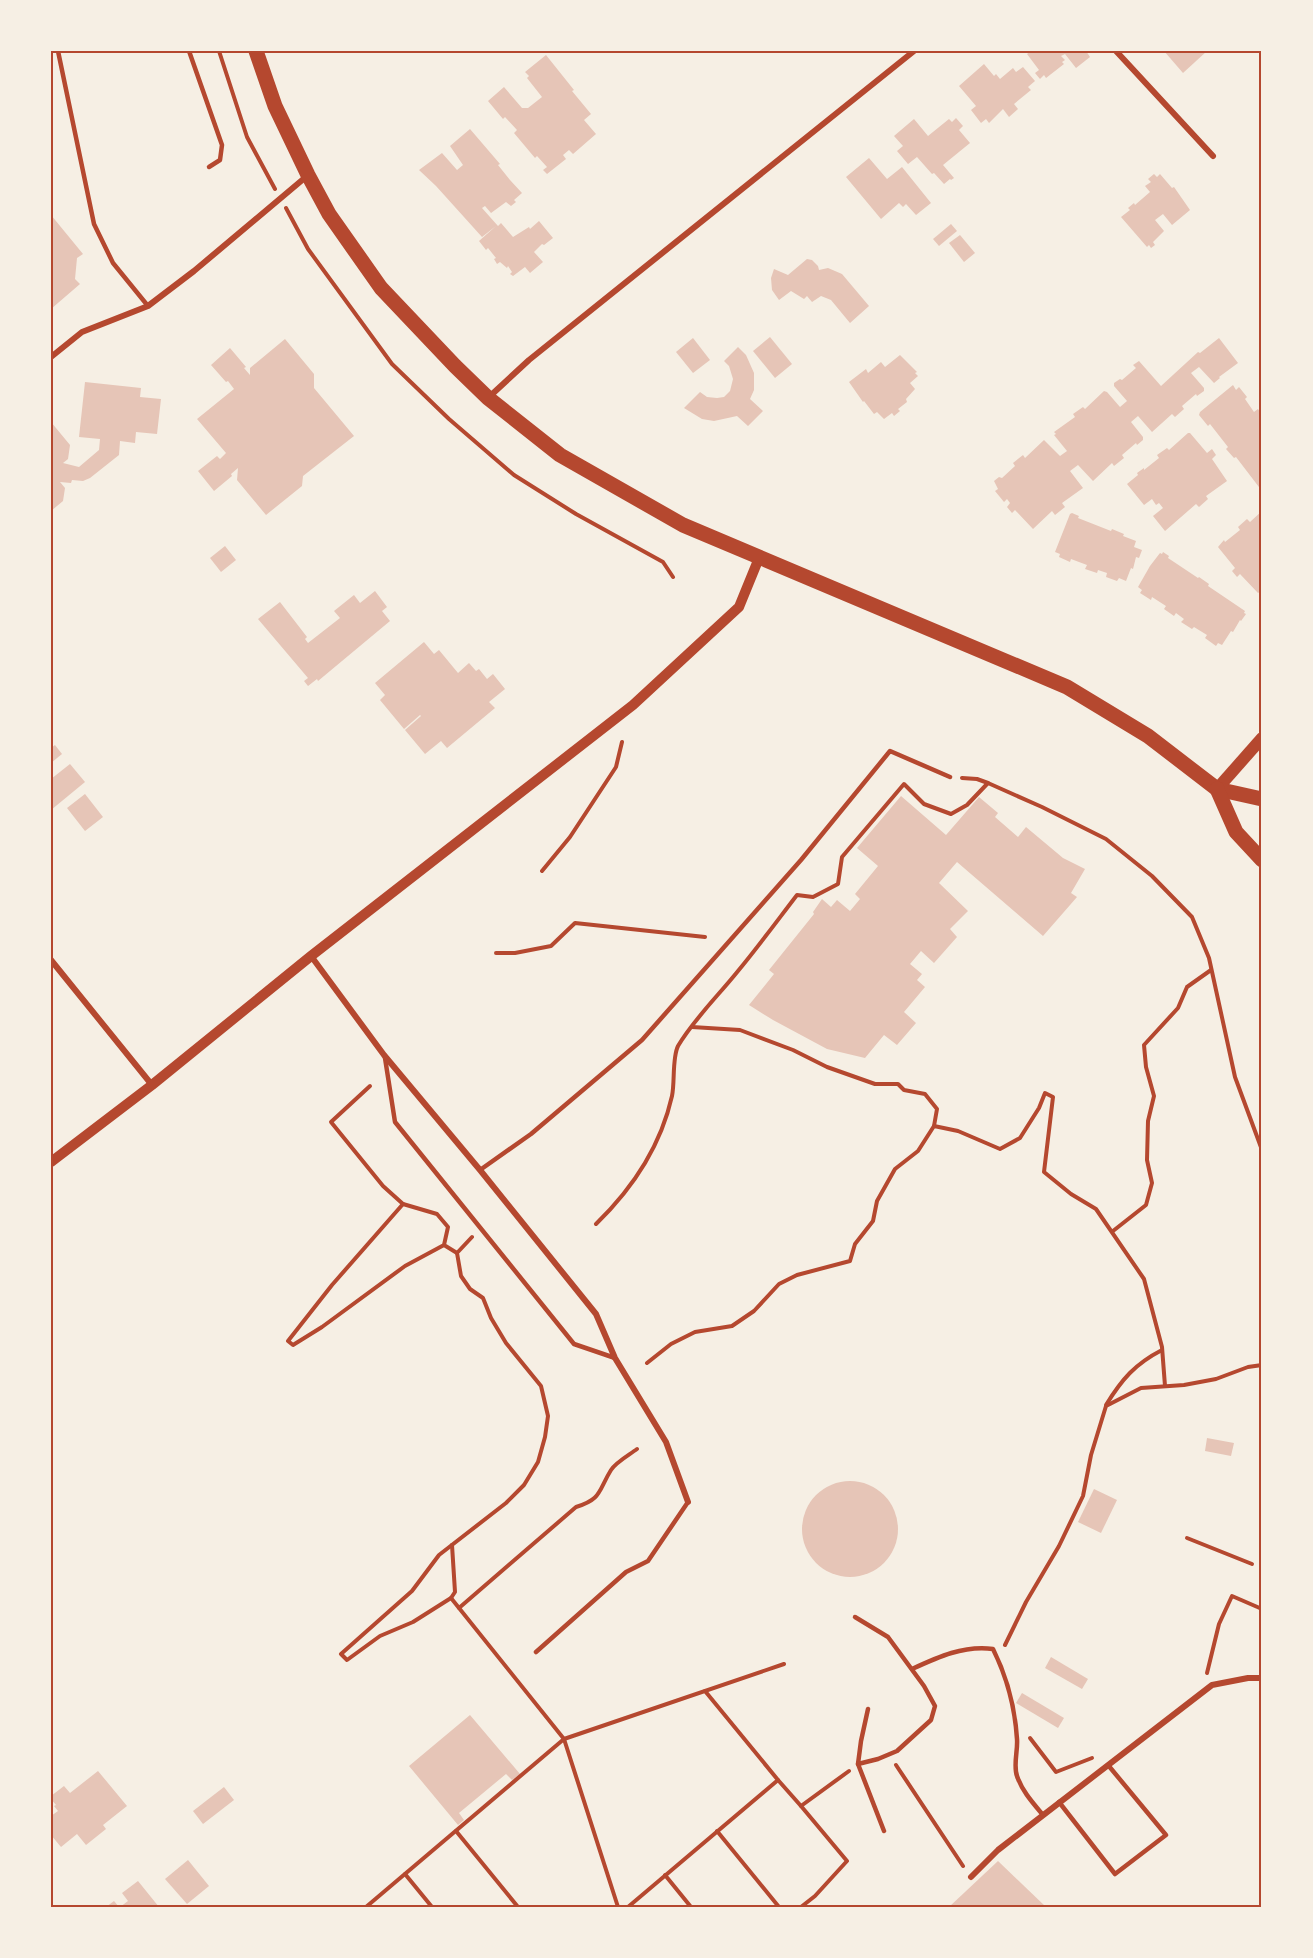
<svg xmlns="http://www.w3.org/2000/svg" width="1313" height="1958" viewBox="0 0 1313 1958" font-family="'Playfair Display',serif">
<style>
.building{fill:#e6c5b7}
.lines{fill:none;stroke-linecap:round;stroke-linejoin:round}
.path{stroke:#b5482f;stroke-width:4}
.service{stroke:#b5482f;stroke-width:4.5}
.minor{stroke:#b5482f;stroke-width:6}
.tertiary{stroke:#b5482f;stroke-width:10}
.secondary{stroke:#b5482f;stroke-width:12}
.primary{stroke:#b5482f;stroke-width:15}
.neatline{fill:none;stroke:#b5482f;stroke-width:2}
</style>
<rect width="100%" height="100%" fill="#f6efe4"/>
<g class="building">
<path d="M1031,51h55l4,6 -14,11 -11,-14 -4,2 4,4 -3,2 2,2 -18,14 -2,-3 -4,4 -5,-6 4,-3 -12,-16z"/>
<path d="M1164,51h43l-24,22z"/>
<path d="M546,55l28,35 -2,1 19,23 -7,6 12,14 -23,20 -4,-4 -6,5 3,4 -19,15 -4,-4 4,-3 -10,-11 -2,2 -21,-25 3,-3 -12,-13 -2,2 -15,-18 16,-14 18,21h6l14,-11 -15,-19 2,-2 -4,-4z"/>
<path d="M984,64l10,12 2,-2 4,5 13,-11 3,4 7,-5 12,14 -7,6 3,3 -17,14 4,5 -9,8 -6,-8 -14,14 -3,-4 -5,4 -10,-13 5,-4 -17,-20z"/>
<path d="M956,118l7,8 -4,4 11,13 -27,22 11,13 -3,2 -1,-1 -6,5 -10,-11 -2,1 -15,-17 -9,7 -11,-13 6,-5 -9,-10 20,-17 14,17 21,-17 3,3z"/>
<path d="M470,129l30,35 -2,1 12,15 12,13 -8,7 2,2 -5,4 -5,-4 -15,11 -6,-7 -3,2 16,18 3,-3 12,14 16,-10 1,2 9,-8 14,17 -9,7 -2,-1 -8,8 9,10 -13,11 -5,-6 -12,9 -3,-2 2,-2 -4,-6 -1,2 -7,-6 -3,2 -3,-5 2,-1 -8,-10 -2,2 -7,-9 17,-15 -14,11 -46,-51 -17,-16 23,-17 15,17 6,-5 -13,-19z"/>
<path d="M869,158l18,21 15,-12 29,36 -15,12 -10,-11 -3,3 -4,-4 -18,16 -35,-42z"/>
<path d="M1154,174l3,3 3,-3 12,14 2,-1 16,23 -18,15 -9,-11 -8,6 9,11 -11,11 2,3 -4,3 -2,-3 -2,2 -26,-30 9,-7 -2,-2 6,-5 1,2 15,-13 -5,-6 6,-4 -3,-3z"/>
<path d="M51,215l32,39 -6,4 -2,21 5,5 -29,25z"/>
<path d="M951,224l6,7 -18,15 -6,-7z"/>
<path d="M960,235l15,18 -11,9 -15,-19z"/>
<path d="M807,259l5,1 6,6 1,4 9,-2 14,6 27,32 -19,17 -19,-23 -10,-4 -9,6 -5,-6 -3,3 -13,-8 -12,9 -7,-10 -1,-12 3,-9 14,6z"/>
<path d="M770,337l22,27 -17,14 -22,-27z"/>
<path d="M693,338l17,22 -17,13 -17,-21z"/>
<path d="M1219,338l19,25 -19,14 1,1 -6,5 -15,-16 -8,6 13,15v3l-7,5 -1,-2 -14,12 2,3 -9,8 -3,-3 -20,18 -14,-16 -7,6 12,15v3l-6,5 -1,-2 -14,12 2,3 -10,8 -2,-3 -19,18 -15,-16 -8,6 13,17 -21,15 3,4 -10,8 -3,-4 -19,18 -18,-19 -3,3 -5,-6 3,-4 -3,-4 -3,3 -9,-11 3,-2 -4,-8 5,-4 3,1 13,-12 -2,-3 10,-8 2,3 19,-18 16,16 7,-5 -13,-16 2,-1 -2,-2 21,-15 -2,-3 10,-7 2,2 19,-18 3,1 13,15 7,-6 -13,-15v-3l6,-4 2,1 14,-12 -3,-3 6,-4 22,25 37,-34 2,1z"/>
<path d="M285,339l29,35v14l40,48 -51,40 -1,10 -36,29 -29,-35 1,-12 -7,6 1,2 -18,15 -16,-20 19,-15 3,3 6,-6 -29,-34 37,-30 -6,-8 -2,1 -15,-17 19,-17 16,19 -2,1 6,7v-7z"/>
<path d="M738,347l8,8 8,18v17l-4,9 13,12 -15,15 -11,-10 -23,5 -12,-2 -18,-11 16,-16 7,5 10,1 7,-1 6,-6 3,-12 -4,-13 -5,-5z"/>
<path d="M900,355l17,17 -2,1 3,3 -8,7 5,6 -9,10 1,3 -9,7 2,2 -6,5 -2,-3 -8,6 -7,-7 -3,2 -10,-13 -1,1 -14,-20 17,-13 2,4 13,-11 4,5z"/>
<path d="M85,382l56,6 -1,9 21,2 -4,35 -21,-2 -1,11 -15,-2 -1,14 -29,23 -7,3 -11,-1 -1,3 -11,-1 5,6 -2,13 -12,10v-89l19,23 -2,14 -5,4 16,4 20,-17 1,-11 -21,-2z"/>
<path d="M1233,385l3,5 3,-3 8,10 -2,2 9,13 4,-3 4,6v76l-26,-34 -2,1 -8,-9 2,-2 -18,-23 -2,2 -9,-11 1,-3z"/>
<path d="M1188,433h2l17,20 5,-4 4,6 -4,4 15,22 -21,15 2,3 -9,8 -3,-3 -31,27 -12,-15 10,-8 -4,-5 -3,2 -4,-6 -8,6 -17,-21 11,-9 -1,-2 7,-5v2l15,-12 -2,-3 10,-7 2,2z"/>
<path d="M1262,511v79l-4,3 -18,-19 -3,3 -5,-6 3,-3 -17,-21 6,-7 1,2 15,-12 -2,-3 9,-8 3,3z"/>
<path d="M1072,513l7,3 -1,2 33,13 1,-2 12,5 -1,2 13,5 -2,6 8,3 -3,8 -3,-1 -3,12 -2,-1 -5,13 -7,-3 -2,3 -11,-4 1,-4 -9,-3 -1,3 -12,-4 2,-4 -16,-6 -1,3 -11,-5 1,-3 -5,-2 15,-38z"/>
<path d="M225,546l11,14 -15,12 -11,-14z"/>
<path d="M1163,552l6,4 -1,2 30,20 1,-1 10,7 -1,2 37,25 -1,2 2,1 -5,7 -1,-1 -7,12 -2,-1 -9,14 -4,-2 -2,3 -11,-8 2,-3 -13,-8 -2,2 -11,-7 3,-3 -8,-6 -2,3 -10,-7 2,-3 -14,-9 -1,3 -11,-7 2,-3 -4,-3 12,-21 10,-13 2,1z"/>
<path d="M375,591l12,16 -5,4 8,10 -72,60 -1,-2 -9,7 -4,-5 4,-3 -50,-59 22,-17 27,35 -2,2 3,4 32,-25 -6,-7 20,-16 6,8z"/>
<path d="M424,642l10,12 5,-4 19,23 11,-10 7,8 3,-2 8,10 6,-5 12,15 -16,13 6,6 -48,40 -6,-7 -16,13 -20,-24 16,-14 -1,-1 -16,14 -24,-29 5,-5 -10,-12z"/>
<path d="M55,745l7,9 -11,9v-15z"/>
<path d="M70,764l15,18 -34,28v-31z"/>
<path d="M85,794l18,23 -18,14 -18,-23z"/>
<path d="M901,796l45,39 33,-38 19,16 -3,4 23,20 8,-10 37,31 22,11 -14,24 6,4 -34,39 -86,-74 -18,21 29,28 -18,18 7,8 -23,26 -13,-12 -11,13 12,10 -5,6 8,7 -21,25 12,11 -19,22 -13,-10 -19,23 -38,-9 -54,-29 -24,-15 25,-31 -5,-4 45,-56 -1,-2 9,-13 9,8 6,-7 13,11 10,-12 -5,-5 23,-28 -21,-18z"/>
<path d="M1207,1438l27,5 -3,13 -26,-5z"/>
<circle cx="850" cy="1529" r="48"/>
<path d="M1094,1489l23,11 -16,33 -23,-11z"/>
<path d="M1051,1657l37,22 -6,10 -37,-21z"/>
<path d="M1022,1693l42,25 -6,10 -42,-25z"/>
<path d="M470,1715l50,59 -8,6 -6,-6 -47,39 5,7 -6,5 -49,-59z"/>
<path d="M98,1771l29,35 -24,19 3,4 -20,16 -9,-11 -16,13 -10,-12v-19l7,-5 -4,-5 2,-1 -5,-6v-3l13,-10 6,7z"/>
<path d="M224,1787l10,13 -31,24 -10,-13z"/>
<path d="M188,1860l21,26 -22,18 -22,-25z"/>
<path d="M998,1861l48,46h-97z"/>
<path d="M138,1881l21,26h-39l8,-6 -6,-8z"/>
<path d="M114,1901l5,6h-13z"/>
</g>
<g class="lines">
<g class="path">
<path d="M219,51l28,86 28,52"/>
<path d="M286,208l22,41 84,115 57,55 65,56 62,39 87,48 10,15"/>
<path d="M962,778l15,1 11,4 54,24 64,32 46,37 40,41 17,41 26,119 27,73"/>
<path d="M542,871l28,-34 46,-70 6,-25"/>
<path d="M496,953h19l36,-7 24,-23 130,14"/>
<path d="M692,1027l48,3 53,20 34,17 48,17h23l6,6 21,4 12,15 -3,17"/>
<path d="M370,1086l-39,36 52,64 20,18"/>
<path d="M596,1224c36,-35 65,-79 76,-128 3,-14 0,-38 6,-50 16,-27 40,-50 60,-75 20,-24 39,-50 59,-76l16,2 25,-13 4,-27 62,-73 20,20 27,10 16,-9 21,-22"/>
<path d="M1113,1231l33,-26 6,-22 -5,-23 1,-39 6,-25 -8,-29 -2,-22 34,-37 9,-21 24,-17"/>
<path d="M472,1237l-15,16 4,23 9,13 13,9 8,20 15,25 35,43 7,30 -3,21 -7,25 -14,23 -18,18 -67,52 -27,36 -71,63 6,6 33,-24 33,-14 38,-24 113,141 54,168"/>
<path d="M444,1245l-39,21 -83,61 -29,18 -5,-4 44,-56 71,-81 34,10 11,13 -4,18 13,8"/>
<path d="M647,1363l24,-19 24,-12 37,-6 22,-15 25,-27 18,-9 53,-14 5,-17 18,-23 4,-20 18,-32 23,-18 16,-25 24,5 42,18 20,-11 19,-30 6,-15 8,4 -9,75 27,22 25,15 48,70 18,68 3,39"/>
<path d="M1106,1405c16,-26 29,-41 56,-55"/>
<path d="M1187,1538l65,26"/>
<path d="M451,1598l4,-6 -3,-47"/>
<path d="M459,1608l117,-101c26,-8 22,-16 35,-37 5,-8 18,-15 26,-21"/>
<path d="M1005,1645l21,-43 33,-56 24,-50 8,-41 15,-49 35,-18 43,-3 32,-6 32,-12 14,-2"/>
<path d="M1207,1673l12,-49 13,-28 30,13"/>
<path d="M705,1691l73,89"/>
<path d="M1030,1738l26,34 36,-14"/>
<path d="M896,1765l67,101"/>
<path d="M456,1831l62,76"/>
<path d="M717,1831l62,76"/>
<path d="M405,1874l27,33"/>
<path d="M665,1875l26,32"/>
<path d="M366,1907l198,-168 220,-75"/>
<path d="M628,1907l150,-127 23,26"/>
<path d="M801,1907l14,-11 32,-35 -46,-55 48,-35"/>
</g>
<g class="service">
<path d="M58,51l36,173 19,39 35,43"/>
<path d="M189,51l33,94 -2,15 -11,7"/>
<path d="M385,1058l10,64 179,222 41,14"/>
<path d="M480,1170l51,-36 111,-94 159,-180 89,-109 60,26"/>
<path d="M855,1617l33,20 36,49 11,20 -4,14 -34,31 -19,8 -20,5"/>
<path d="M536,1652l90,-80 22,-11 40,-59"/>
<path d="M912,1669c26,-12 52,-24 81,-20 14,28 22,59 24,90 1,12 -4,26 0,37 5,15 16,27 26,39"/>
<path d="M868,1709l-7,32 -3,23 26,67"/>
<path d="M1059,1802l56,72 51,-39 -58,-70"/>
</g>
<g class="minor">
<path d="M1116,51l97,105"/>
<path d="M51,357l31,-25 66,-26 46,-35 113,-95"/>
<path d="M489,397l40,-37 385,-309"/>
<path d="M311,956l73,99 96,115 116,144 19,44 51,84 22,60"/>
<path d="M51,960l101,125"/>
<path d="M971,1877l27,-27 214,-165 36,-7h14"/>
</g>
<path class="tertiary" d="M51,1162l101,-77 159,-129 322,-251 106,-98 20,-49"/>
<path class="secondary" d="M1217,789l45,-51"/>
<g class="primary">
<path d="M256,51l19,55 33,69 21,39 52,74 74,78 33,32 72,57 123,70 384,162 81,49 69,53 45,10"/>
<path d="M1217,789l19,43 26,28"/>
</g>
</g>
<rect width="1313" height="1958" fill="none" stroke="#f6efe4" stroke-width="105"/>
<rect x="52" y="52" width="1208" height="1854" class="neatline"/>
</svg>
